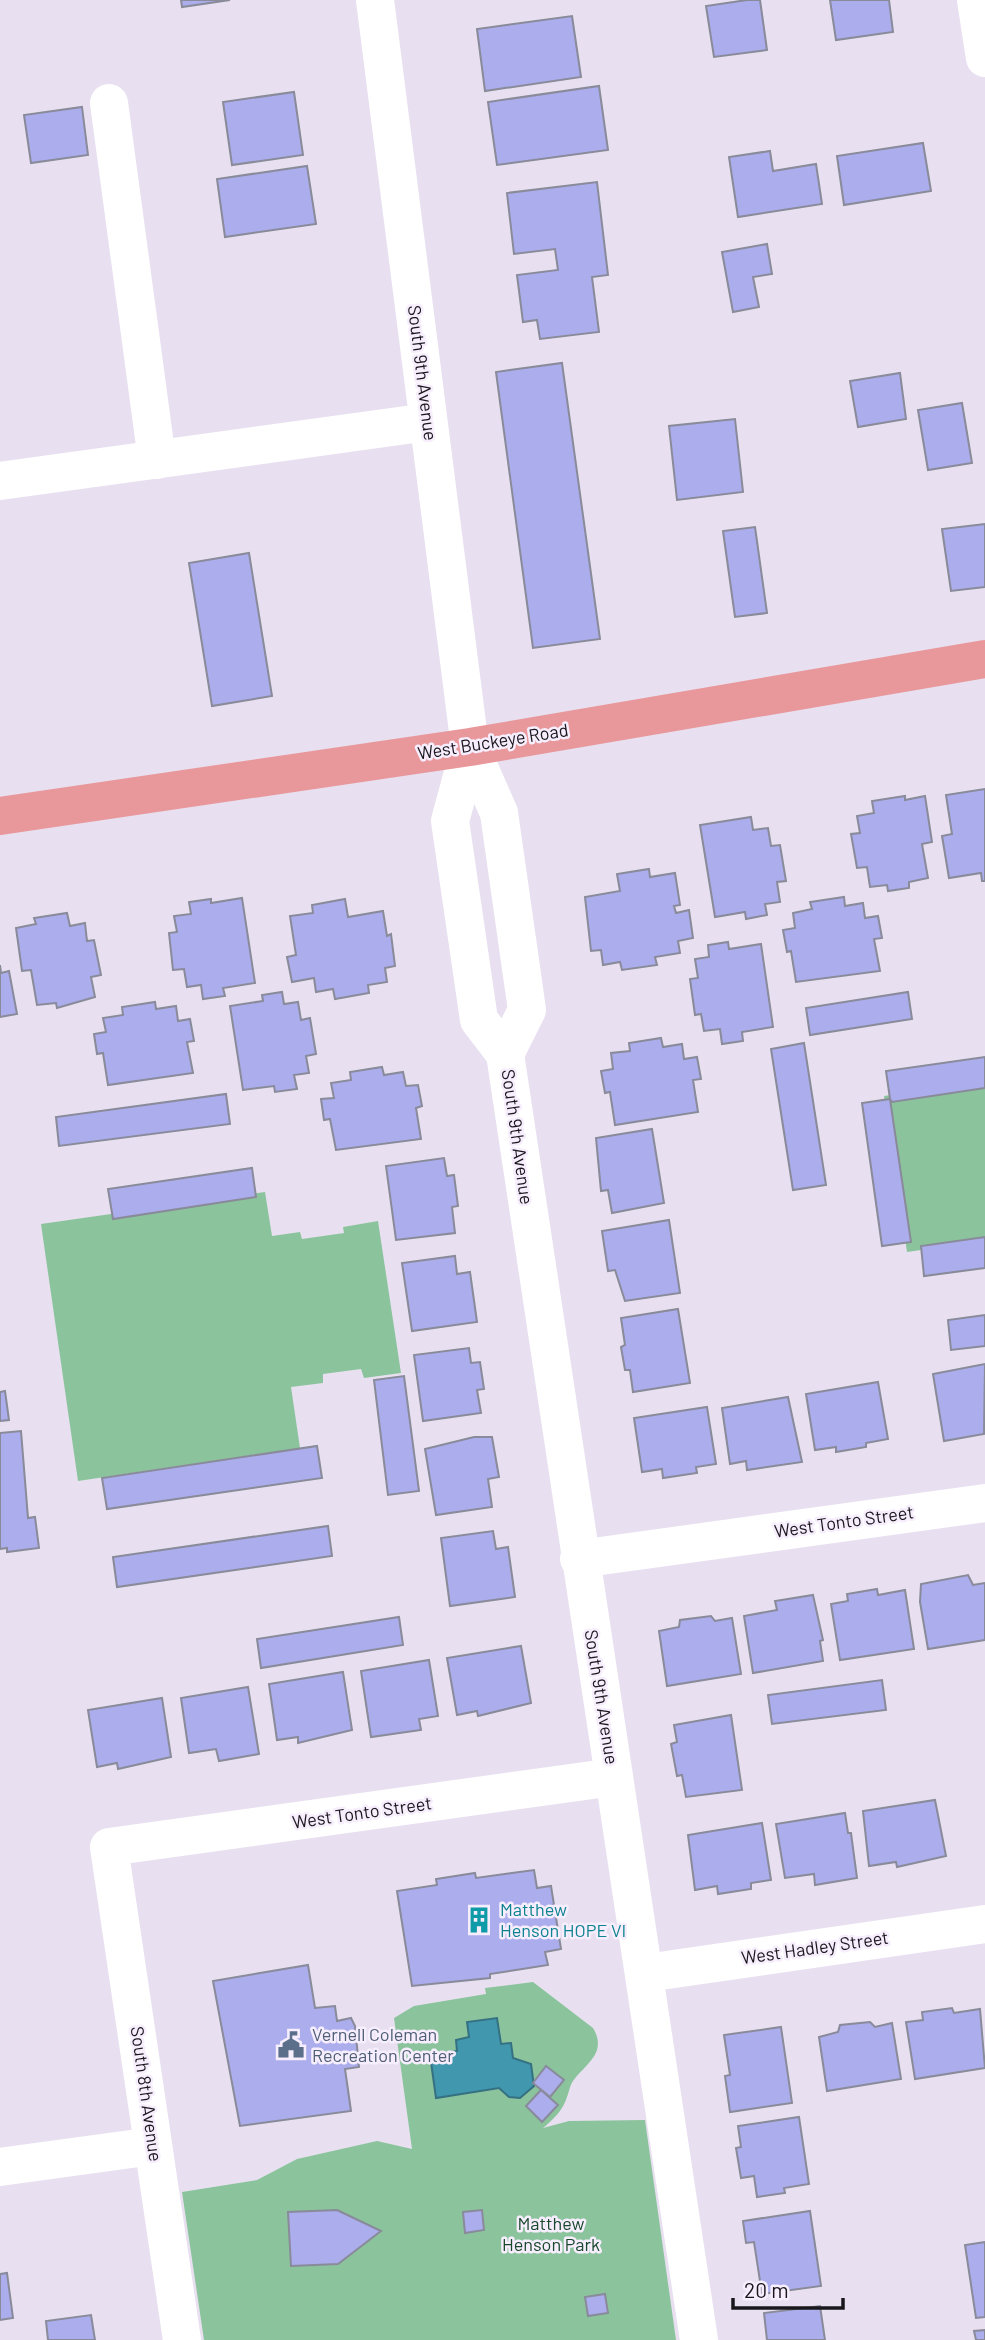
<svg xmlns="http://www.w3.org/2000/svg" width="985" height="2340" viewBox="0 0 985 2340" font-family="Barlow,sans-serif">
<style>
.green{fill:#8bc49c}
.water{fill:#4097ae;stroke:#357182;stroke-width:2}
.building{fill:#abadec;stroke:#898a9a;stroke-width:2}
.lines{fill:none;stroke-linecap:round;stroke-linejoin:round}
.minor{stroke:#fff;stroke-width:38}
.major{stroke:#e8989b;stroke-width:38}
.labels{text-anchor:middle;stroke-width:5;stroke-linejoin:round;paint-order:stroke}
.street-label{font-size:18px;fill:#1a171c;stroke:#f6edfd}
.culture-label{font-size:18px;fill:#0d838f;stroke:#f6edfd;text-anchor:start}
.service-label{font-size:18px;fill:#4e5e75;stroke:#f6edfd;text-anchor:start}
.park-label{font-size:18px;fill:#18472a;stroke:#f6edfd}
</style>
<rect width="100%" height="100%" fill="#e8e0f0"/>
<g class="green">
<path d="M985,1081v160l-78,11 -23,-156z"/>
<path d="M265,1192l7,44 28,-4 2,7 42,-6 -1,-6 35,-6 23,152 -37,5 -3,-9 -38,5v9l-32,4 9,61 -222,33 -37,-257z"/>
<path d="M533,1982l60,46c15,25 -8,36 -20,53 -3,4 -4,11 -6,16 -4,13 -14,23 -24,31l26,-7 76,-1 31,220h-472l-22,-148 75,-12 40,-21 80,-18 35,8 -18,-131 20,-12 72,-12 -1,-6z"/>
</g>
<path class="water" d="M497,2018l4,26 10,-1 2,15 18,6 3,22 -14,12 -11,-1 -10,-9 -63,10 -6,-43 27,-4 -1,-11 13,-3 -2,-15z"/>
<g class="building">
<path d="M181,0h49l-48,7z"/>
<path d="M747,0h13l7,50 -53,7 -8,-51z"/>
<path d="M830,0h59l4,32 -57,8z"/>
<path d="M572,16l9,61 -96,14 -8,-62z"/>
<path d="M599,86l9,64 -111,15 -9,-63z"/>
<path d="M294,92l9,63 -71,10 -9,-63z"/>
<path d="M82,107l6,48 -57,8 -7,-48z"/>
<path d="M923,143l8,48 -87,14 -7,-49z"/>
<path d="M770,151l3,20 43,-7 6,40 -84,13 -9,-60z"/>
<path d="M307,166l9,58 -91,13 -8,-58z"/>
<path d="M597,182l11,93 -16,2 7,55 -59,7 -3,-19 -14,2 -6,-47 41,-5 -3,-21 -41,5 -7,-61z"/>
<path d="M767,244l5,30 -19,3 6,30 -26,5 -11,-60z"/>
<path d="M562,363l38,276 -67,9 -37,-276z"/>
<path d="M900,373l6,46 -48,8 -8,-46z"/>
<path d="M962,403l10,60 -44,7 -10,-60z"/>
<path d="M735,419l8,73 -66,8 -8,-74z"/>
<path d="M985,524v63l-34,4 -9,-62z"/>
<path d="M755,527l12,86 -32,4 -12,-86z"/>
<path d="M249,553l23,143 -60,10 -23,-143z"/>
<path d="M985,789v92h-3l-1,-8 -32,5 -7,-42 10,-2 -6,-39z"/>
<path d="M905,796v4l20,-4 7,46 -10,2 6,34 -19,4v6l-21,3 -1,-6 -17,2 -3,-20 -10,1 -6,-34 9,-1 -3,-17 17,-3 -2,-12z"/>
<path d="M751,817l2,13 15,-2 3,18 9,-1 6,36 -9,1 3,20 -15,2 2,11 -21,4 -1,-7 -30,5 -15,-92z"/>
<path d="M649,869l1,8 25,-4 5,32 -6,1 2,7 13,-3 4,28 -15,3 2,12 -25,4 2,8 -35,5 -2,-8 -17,3 -2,-15 -10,1 -6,-54 35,-6 -3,-17z"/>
<path d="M844,897l1,9 18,-3 2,15 13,-2 4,22 -8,1 6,32 -84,11 -5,-31 -4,1 -4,-22 12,-2 -2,-15 19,-4 -2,-7z"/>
<path d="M242,898l13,85 -32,5 2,8 -22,3 -2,-14 -14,2 -3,-18 -11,1 -4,-37 8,-1 -3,-16 17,-2 -2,-12 22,-3v4z"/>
<path d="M345,899l3,18 35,-6 4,25 4,-2 4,32 -10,2 2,14 -19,3 1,8 -34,6 -2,-10 -17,3 -2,-14 -22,4 -5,-25 9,-2 -6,-39 23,-3 -1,-8z"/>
<path d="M67,913l3,13 15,-3 2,18 7,-1 7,35 -10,2 4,20 -38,11 -1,-5 -19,2 -6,-35 -9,1 -6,-43 20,-4 -2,-6z"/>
<path d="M728,942l1,7 32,-5 12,83 -31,5 1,9 -21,3 -2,-15 -16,2 -3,-17 -6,1 -5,-36 8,-1 -3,-19 14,-2 -1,-12z"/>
<path d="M0,965l1,8 8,-2 8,43 -17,3z"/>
<path d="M282,992l2,12 14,-2 3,18 9,-2 6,36 -10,2 3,17 -15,2 3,14 -22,3 -1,-6 -31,4 -13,-84 33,-5 -1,-6z"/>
<path d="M908,992l4,27 -102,16 -4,-27z"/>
<path d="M155,1002l1,7 20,-3 2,15 12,-2 4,22 -7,1 6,31 -85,12 -5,-32 -6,1 -3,-20 12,-2 -3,-14 20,-3 -1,-8z"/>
<path d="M661,1038l2,9 19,-3 2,15 13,-2 4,22 -8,1 5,32 -83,13 -5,-33 -5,1 -4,-22 12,-2 -2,-16 19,-2 -1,-8z"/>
<path d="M804,1043l22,142 -33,5 -22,-141z"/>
<path d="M985,1057v31l-93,14 -2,-3 -4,-28z"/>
<path d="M382,1067l2,8 19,-3 3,14 12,-1 4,21 -6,2 5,31 -85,11 -6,-31 -6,1 -3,-21 13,-1 -3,-15 20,-3 -1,-8z"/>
<path d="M226,1094l4,30 -171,22 -3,-29z"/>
<path d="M890,1099l21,143 -29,4 -20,-143z"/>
<path d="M652,1129l12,74 -52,10 -4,-23 -7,1 -5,-53z"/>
<path d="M444,1158l3,18 7,-1 4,31 -6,1 3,26 -59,7 -10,-74z"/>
<path d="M252,1168l4,29 -143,22 -5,-30z"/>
<path d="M669,1220l11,73 -55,8 -10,-31 -7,1 -6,-40z"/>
<path d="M985,1237v31l-61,8 -3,-30z"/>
<path d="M455,1256l2,18 13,-2 7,50 -65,9 -10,-68z"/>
<path d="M678,1309l12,74 -57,9 -3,-22h-5l-4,-23 4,-2 -4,-27z"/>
<path d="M985,1315v31l-34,4 -3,-30z"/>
<path d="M469,1348l2,15 9,-1 4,27 -7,1 4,23 -58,8 -9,-66z"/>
<path d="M985,1364l-1,70 -40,7 -11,-67z"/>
<path d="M404,1376l15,115 -31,4 -14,-115z"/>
<path d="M878,1382l10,57 -22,4v4l-30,5v-5l-21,3 -9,-56z"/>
<path d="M5,1391l4,29 -9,1v-29z"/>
<path d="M788,1397l14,65 -55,8 -1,-9 -16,3 -8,-56z"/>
<path d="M707,1407l9,57 -20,3 1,6 -34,5 -1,-9 -20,3 -8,-54z"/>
<path d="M21,1431l7,87 7,-1 4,31 -32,4v-4l-7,1v-116z"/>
<path d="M474,1437h18l7,40 -11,2 4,28 -56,8 -11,-66z"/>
<path d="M317,1446l5,32 -215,31 -5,-31z"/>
<path d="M328,1526l4,30 -215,31 -4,-30z"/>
<path d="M493,1531l3,18 12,-2 7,50 -65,9 -9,-68z"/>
<path d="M968,1575l5,10 12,-2v57l-57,9 -8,-47 1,-18z"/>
<path d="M877,1589l1,6 27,-5 9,59 -74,11 -9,-56 17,-3 -1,-7z"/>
<path d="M813,1595l10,45 -3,1 3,20 -70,12 -9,-57 33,-6 -2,-9z"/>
<path d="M711,1616l4,5 17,-3 9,56 -74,12 -8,-55 20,-4 1,-7z"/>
<path d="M399,1617l4,28 -142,23 -4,-29z"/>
<path d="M521,1646l10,57 -53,13 -1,-5 -20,4 -10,-57z"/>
<path d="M429,1660l9,56 -19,3 2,11 -50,7 -10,-66z"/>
<path d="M343,1672l9,58 -54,13v-6l-21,3 -8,-56z"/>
<path d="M882,1680l4,30 -114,14 -4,-29z"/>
<path d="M248,1687l11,67 -40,7 -3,-12 -27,4 -8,-55z"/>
<path d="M162,1698l9,59 -53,12 -1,-6 -20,4 -9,-57z"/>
<path d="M731,1715l11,75 -56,7 -4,-22 -5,1 -6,-32 6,-2 -3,-17z"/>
<path d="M935,1800l11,56 -49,11 -1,-5 -27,4 -6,-55z"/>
<path d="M845,1813l3,20h3l6,45 -42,7 -1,-11 -29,4 -9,-54z"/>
<path d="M762,1823l9,57 -20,3v6l-33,5 -1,-8 -22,4 -7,-55z"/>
<path d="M534,1870l3,18 14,-2 10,63 -16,3 3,13 -58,9v4l-78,8 -15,-95 40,-6 -1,-6 39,-6 1,5z"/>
<path d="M308,1965l7,43 20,-2 2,15 14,-3 4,8 4,41 -14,2 6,42 -111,15 -27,-145z"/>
<path d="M952,2008l2,5 26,-4 5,59 -70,11 -9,-57 17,-2 -1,-8z"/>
<path d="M870,2022l5,5 17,-4 9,56 -74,12 -8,-54 19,-5 2,-7z"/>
<path d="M781,2027l11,76 -62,9 -5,-36 5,-1 -6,-40z"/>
<path d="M546,2066l18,14 -14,17 -17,-14z"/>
<path d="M541,2090l17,15 -16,17 -16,-16z"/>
<path d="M799,2117l10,67 -25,4 1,5 -28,4 -3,-21 -13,2 -5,-30 5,-1 -3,-21z"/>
<path d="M337,2210l44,21 -43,33 -47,2 -3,-54z"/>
<path d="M482,2210l2,20 -19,3 -2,-21z"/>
<path d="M810,2211l11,75 -59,8 -8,-52 -8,1 -3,-22z"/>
<path d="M985,2242v75l-9,1 -11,-73z"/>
<path d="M7,2273l6,45 -13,2v-46z"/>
<path d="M605,2294l3,19 -20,3 -3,-19z"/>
<path d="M820,2306l5,34h-58l-3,-27z"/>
<path d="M91,2315l4,25h-47l-2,-19z"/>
<path d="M985,2330v10h-9l-2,-9z"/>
</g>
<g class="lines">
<g class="minor">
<path d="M375,0l95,747 29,66 28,197 -22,44"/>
<path d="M976,0l9,58"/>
<path d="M109,103l48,357"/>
<path d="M0,481l428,-59"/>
<path d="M470,747l-20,74 29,199 26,34 194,1286"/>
<path d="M579,1559l406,-56"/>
<path d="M646,1973l339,-49"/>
<path d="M0,2167l153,-21"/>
<path d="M182,2340l-73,-493 505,-70"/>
</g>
<path class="major" d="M0,816l470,-69 515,-88"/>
</g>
<defs>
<g id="building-bare" transform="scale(2.1)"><path d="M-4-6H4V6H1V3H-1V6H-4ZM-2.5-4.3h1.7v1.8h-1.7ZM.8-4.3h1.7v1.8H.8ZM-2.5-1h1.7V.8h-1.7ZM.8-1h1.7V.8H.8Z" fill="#0f9aa8" stroke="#f6edfd" stroke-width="2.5" paint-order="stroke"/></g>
<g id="civic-bare" transform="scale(2.1)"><path d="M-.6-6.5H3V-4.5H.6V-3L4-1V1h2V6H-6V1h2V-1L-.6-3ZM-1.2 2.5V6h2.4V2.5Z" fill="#5c6f8a" stroke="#f6edfd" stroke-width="2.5" paint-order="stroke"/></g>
</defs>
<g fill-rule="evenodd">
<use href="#building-bare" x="479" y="1920"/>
<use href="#civic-bare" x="291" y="2045"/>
</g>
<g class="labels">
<g class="street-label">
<text transform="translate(422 373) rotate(83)" y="6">South 9th Avenue</text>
<text transform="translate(493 742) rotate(-9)" y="6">West Buckeye Road</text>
<text transform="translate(517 1137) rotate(82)" y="6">South 9th Avenue</text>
<text transform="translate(844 1522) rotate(-8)" y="6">West Tonto Street</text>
<text transform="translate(601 1697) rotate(81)" y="6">South 9th Avenue</text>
<text transform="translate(362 1813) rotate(-8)" y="6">West Tonto Street</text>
<text transform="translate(815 1948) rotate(-8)" y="6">West Hadley Street</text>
<text transform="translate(146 2094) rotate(82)" y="6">South 8th Avenue</text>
</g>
<g class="culture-label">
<text x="500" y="1916">Matthew<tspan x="500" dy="21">Henson HOPE VI</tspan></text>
</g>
<g class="service-label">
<text x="312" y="2041">Vernell Coleman<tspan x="312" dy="21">Recreation Center</tspan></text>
</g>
<g class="park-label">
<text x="551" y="2230">Matthew<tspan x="551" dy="21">Henson Park</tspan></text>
</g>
</g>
<path d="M733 2298v10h110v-10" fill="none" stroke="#1a171c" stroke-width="3.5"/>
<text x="744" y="2298" font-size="21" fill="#1a171c" stroke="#f6edfd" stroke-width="5" paint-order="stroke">20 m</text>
</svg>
